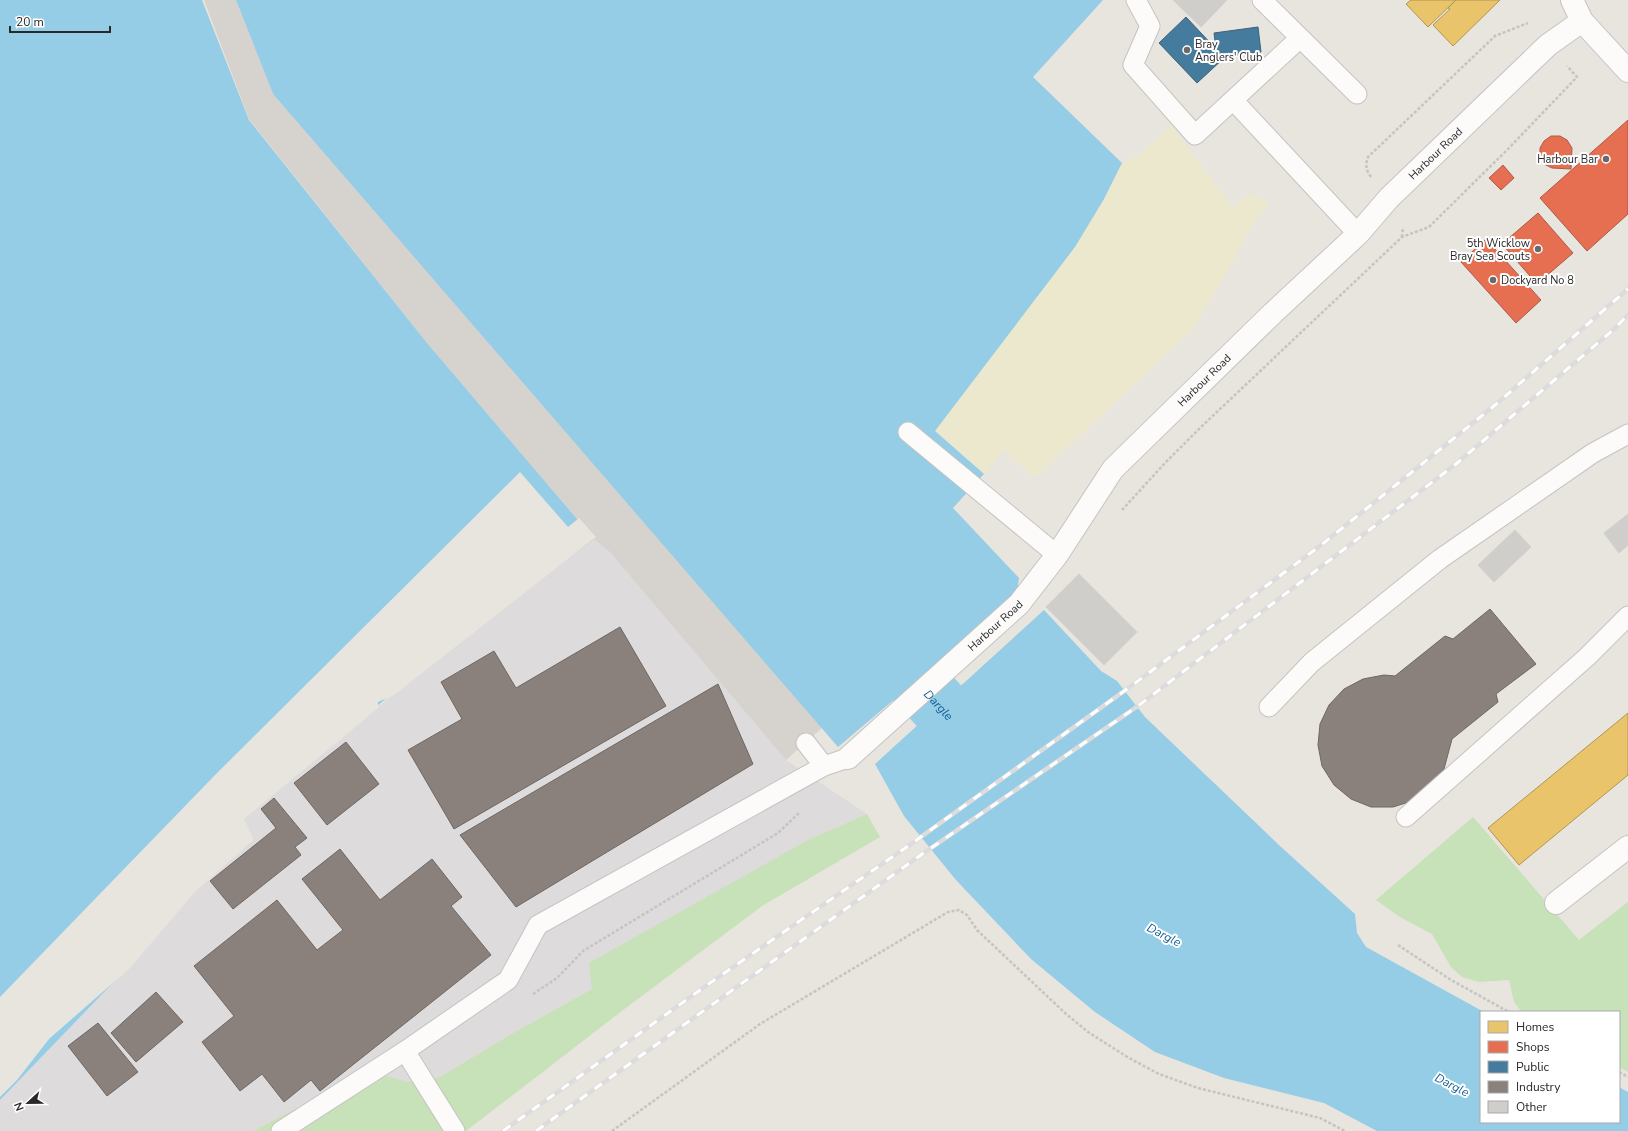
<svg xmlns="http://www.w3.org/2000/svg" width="1628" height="1131" viewBox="0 0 1628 1131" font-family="'Nunito Sans',sans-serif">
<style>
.industrial{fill:#dedbdd}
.green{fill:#c7e1b8}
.sand{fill:#ece8cd}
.plaza{fill:#d6d2cd}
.water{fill:#95cce6}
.pier{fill:#e8e4de}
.homes{fill:#e9c46a;stroke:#af9656}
.shops{fill:#e76f51;stroke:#ae5a45}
.public{fill:#457b9d;stroke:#3d627a}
.industry{fill:#8a817c;stroke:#6d6763}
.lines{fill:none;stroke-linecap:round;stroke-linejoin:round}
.river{stroke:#95cce6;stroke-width:60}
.building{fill:#d0ceca;stroke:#d2d0cb}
.service-casing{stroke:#c5c3c3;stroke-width:21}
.minor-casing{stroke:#c5c3c3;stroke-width:24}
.tertiary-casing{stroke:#c5c3c3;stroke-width:24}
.path{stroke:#c4c4c3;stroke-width:2.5;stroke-dasharray:3 2;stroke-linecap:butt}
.service{stroke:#fcfbfa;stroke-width:19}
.minor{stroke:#fcfbfa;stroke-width:22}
.tertiary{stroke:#fcfbfa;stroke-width:22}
.rail-casing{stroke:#dddcdd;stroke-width:4.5}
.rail{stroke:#fff;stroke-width:3;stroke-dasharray:9;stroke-linecap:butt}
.poi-dot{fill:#6c6a68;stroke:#fff;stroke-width:1.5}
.labels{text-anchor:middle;stroke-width:4;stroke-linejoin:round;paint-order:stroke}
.poi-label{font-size:11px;fill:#292929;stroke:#fff;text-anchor:start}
.street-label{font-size:11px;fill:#292929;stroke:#fff}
.water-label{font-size:12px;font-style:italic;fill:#135e93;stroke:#fff}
</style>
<rect width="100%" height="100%" fill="#e8e4de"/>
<path class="industrial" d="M594,539l16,12 176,209 81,54 -57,25 -218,150 -79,44 -73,44 -32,5 -21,-6 -94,34 -40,21h-253v-31l241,-282 99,-78 93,-80z"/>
<g class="green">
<path d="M867,814l13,23 -118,69 -139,104 -157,121h-213l40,-21 94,-34 21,6 32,-5 73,-44 79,-44 -3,-26 221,-124z"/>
<path d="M1473,817l106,123 49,-38v170l-9,-5v-55h-97l-8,-10 -5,-22 -30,2 -17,-5 -11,-10 -19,-33 -32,-17 -24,-17z"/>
</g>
<path class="sand" d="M1171,125l62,83 17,-15 20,11 -17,19 -20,38 -40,68 -158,149 -31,-28 -20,24 -49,-43 51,-67 118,-165 18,-36 16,-7z"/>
<path class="plaza" d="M204,0h32l37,94 549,634 -36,32 -176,-208 -16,-13 -167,-196 -178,-224z"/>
<g class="water">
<path d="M0,0h202l47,120 178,223 167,196 -161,121 -192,158 -49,73 -58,70 -134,139z"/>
<path d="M236,0h867l-70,77 89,86 -18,36 -29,48 -140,184 49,43 -31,34 66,70 -2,13 -101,90 -78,66 -565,-653z"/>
<path d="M1044,610l57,61 16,10 28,36 135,129 75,68 2,19 9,14 118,65h-3v110h138v-35l9,5v39h-251l-53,-28 -100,-25 -69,-26 -60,-40 -64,-53 -75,-79 -52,-64 -29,-52z"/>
</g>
<path class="pier" d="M520,472l48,55 11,-9 17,19 -202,158 -16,7v6l-134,111 9,19v2l-59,53 -64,75 -81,71 -32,41 -17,17v-100l216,-223z"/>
<g class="homes">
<path d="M1411,0h45l-28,27 -22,-23z"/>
<path d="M1456,0h44l-47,46 -20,-21 17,-16 -2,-1z"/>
<path d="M1628,713v62l-109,90 -31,-37z"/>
</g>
<g class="shops">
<path d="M1628,120v94l-41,37 -47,-53z"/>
<path d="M1551,136h9l7,4 5,8 -1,21 -19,-1 -8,-4 -4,-8v-8l4,-7z"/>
<path d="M1503,165l11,13 -13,12 -12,-12z"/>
<path d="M1538,213l35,40 -36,31 -35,-40z"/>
<path d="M1486,239l55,61 -25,23 -55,-61z"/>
</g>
<path class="public" d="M1186,17l30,32 -2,-16 44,-6 3,25 -38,5 1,1 -27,25 -38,-40z"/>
<g class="industry">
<path d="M1490,609l46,55 -40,30 2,8 -46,37 -8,30 -12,18 -17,13 -22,7h-22l-20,-8 -17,-14 -12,-19 -4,-21 2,-21 9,-19 15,-16 19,-10 21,-4 11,1 50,-40 8,3z"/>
<path d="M620,627l46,79 -212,123 -46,-79 54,-31 -21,-37 53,-31 22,37z"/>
<path d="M718,684l35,80 -237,143 -56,-72z"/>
<path d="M346,742l33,42 -52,41 -33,-42z"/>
<path d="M274,798l33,40 -12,9 6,8 -68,54 -23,-28 66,-53 -15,-19z"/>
<path d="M340,849l40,51 52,-41 30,38 -11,9 40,49 -171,136 -9,-11 -27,22 -22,-28 -22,17 -38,-49 32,-26 -40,-50 83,-66 40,50 26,-20 -41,-51z"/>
<path d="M156,992l27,30 -47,40 -25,-29z"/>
<path d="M98,1023l40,49 -31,24 -39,-50z"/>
</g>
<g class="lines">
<path class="river" id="s1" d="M916,681l79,85"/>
</g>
<g class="building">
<path d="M1173,0h54l-26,27z"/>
<path d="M1628,514v31l-9,8 -15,-20z"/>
<path d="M1515,530l16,17 -37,35 -16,-17z"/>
<path d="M1079,574l58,58 -33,33 -58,-58z"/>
</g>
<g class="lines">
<g class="service-casing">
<g id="service">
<path d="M1136,0l14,26 -17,39 62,70 38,-35 125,134"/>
<path d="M1262,0l95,94"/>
<path d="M1233,100l67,-62"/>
<path d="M908,432l149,123"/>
<path d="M1269,707l43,-45 128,-103 153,-106 35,-19"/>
<path d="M806,743l18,23"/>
<path d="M1406,817l181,-160 41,-41"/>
<path d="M405,1051l50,80"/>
<path d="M281,1131l124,-80 103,-71 30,-55 286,-159 24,-8"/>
</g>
</g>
<g class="minor-casing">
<g id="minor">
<path id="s2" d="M848,758l171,-154 38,-49 56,-86 160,-156 85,-79 31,-36 159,-153 34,-24"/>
<path d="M1556,903l72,-56"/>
</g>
</g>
<g class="tertiary-casing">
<path id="tertiary" d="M1572,0l10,21 46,50"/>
</g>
<g class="path">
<path d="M1371,177c-5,-7 -6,-12 -3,-20l127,-121 33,-13"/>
<path d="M1402,237l1,-10"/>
<path d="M1122,510l43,-47 35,-35 202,-191 27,-10 79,-78 69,-72 -10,-11"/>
<path d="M1398,945l53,35 58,32"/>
<path d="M533,994l24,-16 26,-27 195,-118 22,-21"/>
<path d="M1619,1072l9,5"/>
<path d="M612,1131l148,-107 188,-112 11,-2 8,5 10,15 88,83 23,19 41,26 30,16 39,14 122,30 25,13"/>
</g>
<use href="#service" class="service"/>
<use href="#minor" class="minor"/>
<use href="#tertiary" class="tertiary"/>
<g class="rail-casing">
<g id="rail">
<path d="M503,1131l207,-148 201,-139 216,-155 193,-143 174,-140 134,-117"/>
<path d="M536,1131l382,-274 220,-151 318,-242 157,-134 15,-15"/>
</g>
</g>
<use href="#rail" class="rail"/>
</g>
<g class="poi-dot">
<circle cx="1187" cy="50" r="4"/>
<circle cx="1606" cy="159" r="4"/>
<circle cx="1538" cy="249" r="4"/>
<circle cx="1493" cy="280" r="4"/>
</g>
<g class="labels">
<g class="poi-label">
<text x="1195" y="48">Bray<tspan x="1195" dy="13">Anglers' Club</tspan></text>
<text x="1598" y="163" text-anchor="end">Harbour Bar</text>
<text x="1530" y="247" text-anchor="end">5th Wicklow<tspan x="1530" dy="13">Bray Sea Scouts</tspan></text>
<text x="1501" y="284">Dockyard No 8</text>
</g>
<g class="street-label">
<text dy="4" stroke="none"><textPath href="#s2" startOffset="846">Harbour Road</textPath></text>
<text dy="4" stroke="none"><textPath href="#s2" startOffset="522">Harbour Road</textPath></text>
<text dy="4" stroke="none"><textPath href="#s2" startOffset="198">Harbour Road</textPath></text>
</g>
<g class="water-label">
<text dy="4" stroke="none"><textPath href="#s1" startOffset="33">Dargle</textPath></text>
<text transform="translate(1164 935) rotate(27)" y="4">Dargle</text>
<text transform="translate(1452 1085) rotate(27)" y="4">Dargle</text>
</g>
</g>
<rect x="1480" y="1011" width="140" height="112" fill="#ffffff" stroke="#a9a9a9"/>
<rect x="1488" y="1021" width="20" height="12" fill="#e9c46a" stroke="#a9a9a9"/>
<text x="1516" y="1031" font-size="12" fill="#292929">Homes</text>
<rect x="1488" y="1041" width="20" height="12" fill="#e76f51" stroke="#a9a9a9"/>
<text x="1516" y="1051" font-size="12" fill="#292929">Shops</text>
<rect x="1488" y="1061" width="20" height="12" fill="#457b9d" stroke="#a9a9a9"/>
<text x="1516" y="1071" font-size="12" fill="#292929">Public</text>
<rect x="1488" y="1081" width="20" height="12" fill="#8a817c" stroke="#a9a9a9"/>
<text x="1516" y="1091" font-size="12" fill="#292929">Industry</text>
<rect x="1488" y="1101" width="20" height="12" fill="#d0ceca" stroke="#a9a9a9"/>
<text x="1516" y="1111" font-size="12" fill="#292929">Other</text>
<g transform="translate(28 1103) rotate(248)" stroke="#ffffff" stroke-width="3" paint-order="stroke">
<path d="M0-3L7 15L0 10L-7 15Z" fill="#292929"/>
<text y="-6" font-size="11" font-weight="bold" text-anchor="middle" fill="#292929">N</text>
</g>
<path d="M10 26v6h100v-6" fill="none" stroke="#292929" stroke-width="2"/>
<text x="16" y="26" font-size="12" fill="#292929" stroke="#ffffff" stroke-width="3" paint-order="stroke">20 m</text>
</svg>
